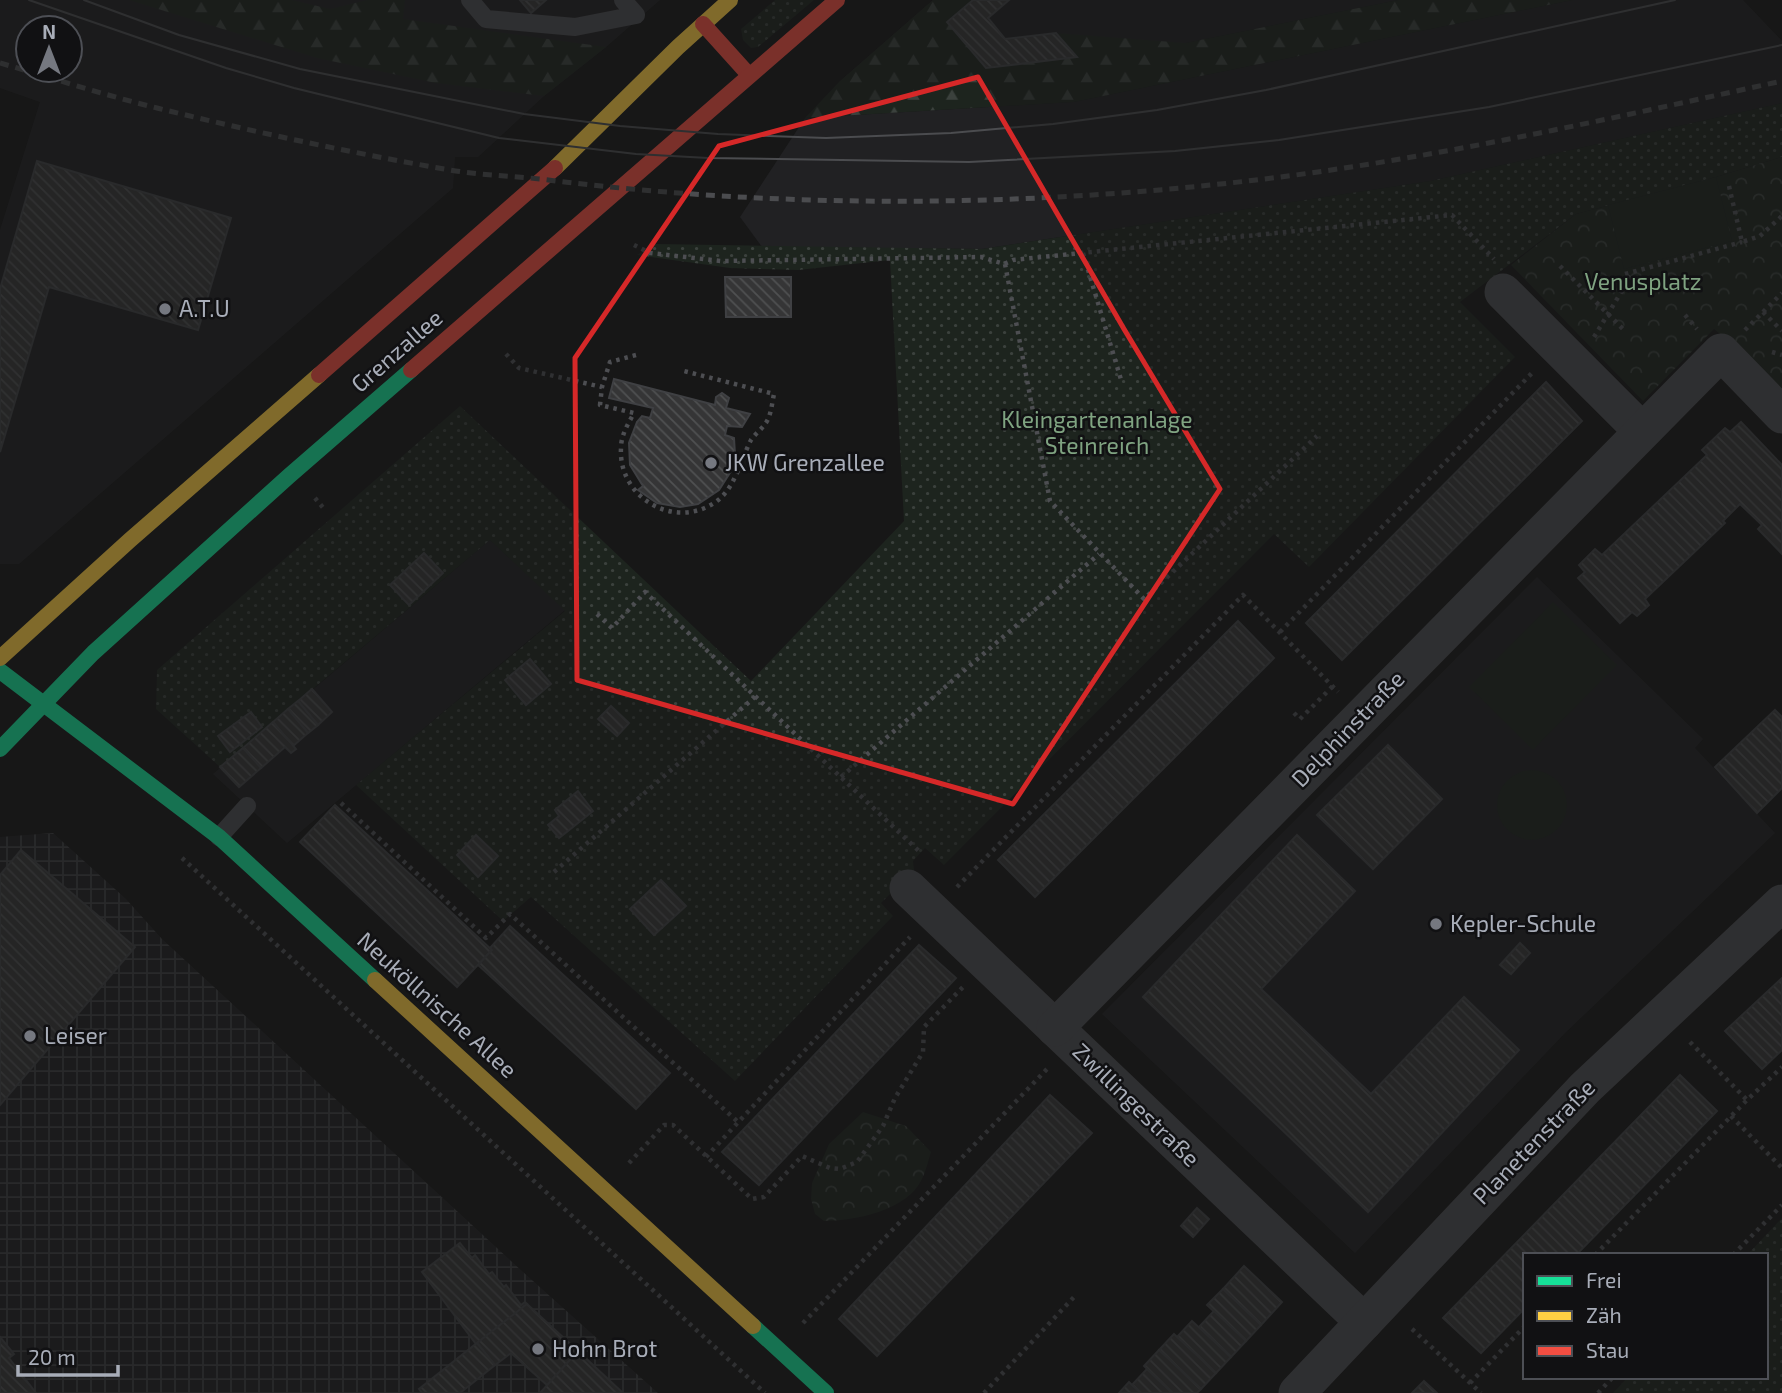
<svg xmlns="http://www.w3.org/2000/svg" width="1782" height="1393" viewBox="0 0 1782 1393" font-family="'Exo 2',sans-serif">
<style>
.built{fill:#212123;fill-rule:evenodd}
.industrial{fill:url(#industrial-grid)}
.grass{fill:url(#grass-dots)}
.forest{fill:url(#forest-firs)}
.park{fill:url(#park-crowns)}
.pitch{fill:#1d241e}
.building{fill:url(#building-back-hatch);stroke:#3f4043;stroke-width:2}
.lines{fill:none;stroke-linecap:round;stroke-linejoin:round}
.path{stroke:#4d4e52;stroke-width:4.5;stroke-dasharray:3.5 5;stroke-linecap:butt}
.lane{stroke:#4b4c50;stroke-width:18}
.street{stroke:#4b4c50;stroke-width:37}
.fast{stroke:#16e098;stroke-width:16}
.slow{stroke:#ffcf43;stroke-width:16}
.jam{stroke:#f24e42;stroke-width:16}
.tram{stroke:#4b4c4f;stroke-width:2}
.rail{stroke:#4b4c4f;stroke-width:5;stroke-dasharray:9 7;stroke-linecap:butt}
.marked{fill:none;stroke:#d62828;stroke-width:5;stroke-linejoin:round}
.poi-dot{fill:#757880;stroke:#111113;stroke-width:2.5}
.labels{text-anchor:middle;stroke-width:5;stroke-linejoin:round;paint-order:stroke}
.park-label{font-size:23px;fill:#7fa381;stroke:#111113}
.poi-label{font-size:23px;fill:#a8adb8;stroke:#111113;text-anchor:start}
.street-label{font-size:23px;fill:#a8adb8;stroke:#111113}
</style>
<defs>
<pattern id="industrial-grid" width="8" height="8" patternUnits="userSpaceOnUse" patternTransform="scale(1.75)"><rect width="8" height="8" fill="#212123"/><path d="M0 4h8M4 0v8" fill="none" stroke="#3e3f41"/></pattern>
<pattern id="grass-dots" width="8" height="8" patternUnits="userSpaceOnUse" patternTransform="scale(1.75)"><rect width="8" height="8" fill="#1d241e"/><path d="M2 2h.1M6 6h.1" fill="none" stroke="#3b413d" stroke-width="1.8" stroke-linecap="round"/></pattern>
<pattern id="forest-firs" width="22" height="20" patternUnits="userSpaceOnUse" patternTransform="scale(1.75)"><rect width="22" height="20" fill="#1d241e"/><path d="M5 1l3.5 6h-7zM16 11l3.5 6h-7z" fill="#3b413d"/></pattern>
<pattern id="park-crowns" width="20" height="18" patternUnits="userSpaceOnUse" patternTransform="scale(1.75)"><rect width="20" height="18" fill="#1d241e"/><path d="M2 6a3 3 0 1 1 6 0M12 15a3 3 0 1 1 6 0" fill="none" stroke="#3b413d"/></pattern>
<pattern id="building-back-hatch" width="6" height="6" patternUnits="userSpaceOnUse" patternTransform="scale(1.75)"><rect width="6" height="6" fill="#353536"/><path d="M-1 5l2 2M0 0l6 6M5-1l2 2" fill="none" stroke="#4f5051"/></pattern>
</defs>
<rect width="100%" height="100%" fill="#171717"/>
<g class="built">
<path d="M0,0h660l-54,47 -62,49 -66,61h-23l-2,31 -434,376h-19v-334l40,-128 -40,-14zM28,28h42v42h-42z"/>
<path d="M933,0h465l-282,57 -277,25z"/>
<path d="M1573,0h170l39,41v62l-352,78 -448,68 -220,-2 -22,-30 65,-99 269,-16z"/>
<path d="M490,540l75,70 -278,233 -74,-69z"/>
<path d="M1537,577l166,162 -8,9 80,85 -210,200 -210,220 -253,-239z"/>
</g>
<path class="industrial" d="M53,833l73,66 36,40 361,333 135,121h-658v-556z"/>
<g class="grass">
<path d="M775,0h39l-56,47 -7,1 -8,-8 -2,-11z"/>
<path d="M1782,103v54l-66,20 -140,37 -116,88 55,55 -206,210 -35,-33 -330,331 -19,-17 -12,13 1,9 -33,33 12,13 -158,165 -204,-184 -28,24 -147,-136 209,-174 -75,-71 -270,227 -64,-58 1,-39 303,-264 291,275 153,-160 -14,-261 -92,10 -68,-2 -93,-13 17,-11 328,5 448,-68z"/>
<path d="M1782,1218v175h-169l15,-16h138v-122h-19z"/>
</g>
<g class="forest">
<path d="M129,0h163l38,9 37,-9h38l-2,19 203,28 -62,49 -108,-13 -119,-25z"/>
<path d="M933,0h40l-26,22 40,46 89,-11 -20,-24 129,10 213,-43h175l-499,102 -269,16 34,-36z"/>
</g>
<g class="park">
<path d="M1782,157v236l-34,-36 -34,-28 -71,72 -132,-136 65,-51 140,-37z"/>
<path d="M863,1112l43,14 25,26c-3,9 -5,19 -9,27 -14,31 -67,42 -98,42l-9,-7 -4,-15 1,-16 17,-39z"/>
</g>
<g class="pitch">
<path d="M1716,177l16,64 -108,28 -16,-64z"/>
<path d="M1553,602l64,63 -84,85 -64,-63z"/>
<circle cx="1532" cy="805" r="35"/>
</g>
<g class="building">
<path d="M520,0h26l-15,13z"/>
<path d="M973,0h36l-21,18 17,21 51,-6 21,24 -91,11 -39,-46z"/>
<path d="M37,161l194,57 -33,112 -149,-43 -49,165v-163z"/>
<path d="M725,277h66v40h-65z"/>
<path d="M614,379l101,26 1,-8 6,-4 7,5 -3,10 24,6 -8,13 -15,-1 -2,9 9,3 1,17 -4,16 -12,19 -21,14 -18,3 -23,-4 -19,-13 5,-4 -13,-21 -1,-22 8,-21 5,-6 8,2 3,-10 -44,-10z"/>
<path d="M1546,382l36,39 -240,239 -36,-37z"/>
<path d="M1741,422l41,43v89l-24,-25 4,-4 -22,-21 -17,17 2,2 -80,76 4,6 -12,11 -5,-4 -12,11 -42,-45 7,-6 -6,-7 16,-16 7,6 105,-100 -5,-5 23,-22 5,4z"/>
<path d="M424,553l19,20 -34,32 -19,-20z"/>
<path d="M1238,621l36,37 -239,239 -37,-37z"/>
<path d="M530,659l21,25 -25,21 -21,-25z"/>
<path d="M312,689l20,23 -14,13 -20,-24z"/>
<path d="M298,701l20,24 -10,8 -20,-24z"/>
<path d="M611,706l18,17 -12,13 -19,-17z"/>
<path d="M288,709l20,24 -15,13 -20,-24z"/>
<path d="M1775,710l7,7v71l-25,25 -42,-46z"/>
<path d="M251,712l11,15 -32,25 -12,-16z"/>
<path d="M273,722l23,27 -5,4 -6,-6 -24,21 -18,-20z"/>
<path d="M1388,745l54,54 -69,70 -56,-54z"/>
<path d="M243,748l18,20 -22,19 -19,-20z"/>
<path d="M578,791l15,20 -34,27 -11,-13 11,-9 -4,-6z"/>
<path d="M335,805l157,145 -35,37 -157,-145z"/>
<path d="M476,835l22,21 -20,21 -21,-22z"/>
<path d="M1297,835l58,56 -94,98 110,105 93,-97 55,53 -151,162 -225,-215z"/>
<path d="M21,850l114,97 -135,158v-230z"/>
<path d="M661,880l25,26 -32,29 -24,-26z"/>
<path d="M510,926l160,147 -34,36 -158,-144 14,-15 -2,-2z"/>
<path d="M1520,943l10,10 -19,21 -11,-9z"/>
<path d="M919,945l37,33 -197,207 -37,-33z"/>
<path d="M1782,978v72l-20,19 -37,-38z"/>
<path d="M1680,1075l37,36 -141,144h-51v53l-44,45 -38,-35z"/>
<path d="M1050,1095l42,38 -215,223 -38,-37z"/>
<path d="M1197,1208l12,11 -16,18 -12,-11z"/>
<path d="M460,1243l12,15 3,-3 14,19 3,-2 12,15 2,-2 15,20 4,-3 2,2 -51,40 -54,-72z"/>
<path d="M1244,1266l38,36 -21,23 -38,-36z"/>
<path d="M1223,1289l38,36 -15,16 -39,-36z"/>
<path d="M527,1304l51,47 -31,34 -36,-32 -16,12 -18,-22z"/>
<path d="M1214,1311l32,30 -15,16 -32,-30z"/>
<path d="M1192,1321l39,36 -15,16 -39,-36z"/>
<path d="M1174,1334l42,39 -15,16 -42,-39z"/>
<path d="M0,1337l14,17 -5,4 27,35h-36z"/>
<path d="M477,1343l18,22 -35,28h-38l-3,-4z"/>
<path d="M1159,1350l42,39 -4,4h-25l-28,-27z"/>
<path d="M578,1351l45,42h-83z"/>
<path d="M1147,1369l25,24h-31l-9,-8z"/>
<path d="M1424,1381l13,12h-25z"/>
<path d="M1129,1382l3,3 9,8h-22z"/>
</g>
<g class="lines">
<g class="path">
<path d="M1729,186l13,56 18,-6 22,-20"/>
<path d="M634,245l16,8 71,8 260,-4 23,7 9,-4 439,-45 42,44"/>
<path d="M1083,253l39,130"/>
<path d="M1005,264l45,237 94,98 173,-163"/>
<path d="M1560,266l65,65"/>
<path d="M1625,274l117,-32"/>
<path d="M1763,312l19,19"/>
<path d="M1685,315l12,14"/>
<path d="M1745,330l37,-37"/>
<path d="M1594,337l37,-61 1,-5"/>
<path d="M1772,352l10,3"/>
<path d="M506,354l13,14 83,19"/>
<path d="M636,355l-26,7 -8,25 -2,18 34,8c-6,11 -13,22 -13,35 -3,48 51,82 93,55 21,-13 26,-42 37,-63 4,-6 10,-10 14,-16 6,-7 7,-21 9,-30l-94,-24"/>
<path d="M315,498l10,12"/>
<path d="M597,614l15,14 33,-36 276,261"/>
<path d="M1280,632l253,-260"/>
<path d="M1294,713l6,6 33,-33"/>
<path d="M841,777l258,-223"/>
<path d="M341,803l145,135 24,-24 228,208"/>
<path d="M182,858l583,535"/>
<path d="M554,872l202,-176"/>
<path d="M957,887l286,-292 95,97"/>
<path d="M1690,1042l57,58"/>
<path d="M1731,1116l51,52"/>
<path d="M706,1157l204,-220"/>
<path d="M629,1163l35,-38h9l79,74 12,-2 38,-41 28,12 10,1 17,-7 26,-36 12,-28 28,-46 1,-25 40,-41"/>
<path d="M1595,1255l152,-155 35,-33"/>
<path d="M1733,1255l49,-50"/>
<path d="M803,1323l245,-255"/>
<path d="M1412,1329l69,64"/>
<path d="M1470,1383l55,-57"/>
<path d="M984,1393l90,-96"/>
<path d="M1598,1393l15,-16"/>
</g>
<g class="lane">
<path d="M470,0l16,19 89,8 61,-12 -13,-15"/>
<path d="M219,837l28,-31"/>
</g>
<g class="street">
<path d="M1503,292l139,139"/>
<path d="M908,888l456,434"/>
<path d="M1055,1028l666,-676 61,63"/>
<path d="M1297,1393l288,-305 197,-185"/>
</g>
<g class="fast">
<path d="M0,671l219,166 156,143"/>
<path d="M0,749l93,-96 196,-177 122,-106"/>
<path d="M753,1326l73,67"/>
</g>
<g class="slow">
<path d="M555,168l123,-121 52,-47"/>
<path d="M0,658l130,-118 189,-165"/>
<path d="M375,980l378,346"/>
</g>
<g class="jam">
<path d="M703,24l46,51"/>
<path d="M411,370l426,-370"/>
<path d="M319,375l236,-207"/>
</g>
<g class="tram">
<path d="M29,0l197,68 68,20 205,50 137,16 72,4 261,4 206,-11 104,-11 210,-33 293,-62"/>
<path d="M84,0l95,35 121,34 224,45 96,12 98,8 108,4 125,-5 102,-9 104,-14 109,-20 409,-90"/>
</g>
<path class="rail" d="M0,63c52,15 104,32 157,45 97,24 195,45 293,62 30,5 60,6 90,9 236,30 480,29 716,1 177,-21 352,-61 526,-99"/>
</g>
<path d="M0 0H1782V1393H0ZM978,77l146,252 96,160 -207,315 -436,-124 -2,-322 144,-212z" fill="#171717" fill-opacity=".55" fill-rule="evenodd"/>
<path class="marked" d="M978,77l146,252 96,160 -207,315 -436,-124 -2,-322 144,-212z"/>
<g class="poi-dot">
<circle cx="165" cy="309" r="7"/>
<circle cx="711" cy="463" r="7"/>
<circle cx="1436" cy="924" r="7"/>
<circle cx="30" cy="1036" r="7"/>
<circle cx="538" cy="1349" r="7"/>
</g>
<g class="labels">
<g class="park-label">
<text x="1643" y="290">Venusplatz</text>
<text x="1097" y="428">Kleingartenanlage<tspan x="1097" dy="26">Steinreich</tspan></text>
</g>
<g class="poi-label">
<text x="179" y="317">A.T.U</text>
<text x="725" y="471">JKW Grenzallee</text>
<text x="1450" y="932">Kepler-Schule</text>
<text x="44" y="1044">Leiser</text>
<text x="552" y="1357">Hohn Brot</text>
</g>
<g class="street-label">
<text transform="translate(397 351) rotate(-41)" y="8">Grenzallee</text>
<text transform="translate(1348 729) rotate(-46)" y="8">Delphinstraße</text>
<text transform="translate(437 1005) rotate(42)" y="8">Neuköllnische Allee</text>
<text transform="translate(1136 1105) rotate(44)" y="8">Zwillingestraße</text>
<text transform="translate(1534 1142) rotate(-46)" y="8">Planetenstraße</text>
</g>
</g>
<rect x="1523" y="1253" width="245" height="126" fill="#111113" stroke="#4d4f55" stroke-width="2"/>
<rect x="1537" y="1276" width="35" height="10" fill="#16e098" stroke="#4d4f55" stroke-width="2"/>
<text x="1586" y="1288" font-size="21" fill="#a8adb8">Frei</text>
<rect x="1537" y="1311" width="35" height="10" fill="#ffcf43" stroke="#4d4f55" stroke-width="2"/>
<text x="1586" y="1323" font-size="21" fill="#a8adb8">Zäh</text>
<rect x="1537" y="1346" width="35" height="10" fill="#f24e42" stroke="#4d4f55" stroke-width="2"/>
<text x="1586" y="1358" font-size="21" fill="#a8adb8">Stau</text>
<g transform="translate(49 49)"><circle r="33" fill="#111113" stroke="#4d4f55" stroke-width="2"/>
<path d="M0-5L12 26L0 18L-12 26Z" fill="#757880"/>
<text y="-10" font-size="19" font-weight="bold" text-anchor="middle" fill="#a8adb8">N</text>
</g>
<path d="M18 1365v10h100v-10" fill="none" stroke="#a8adb8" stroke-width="3.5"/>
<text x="28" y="1365" font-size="21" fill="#a8adb8" stroke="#111113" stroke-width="5" paint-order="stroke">20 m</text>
</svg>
